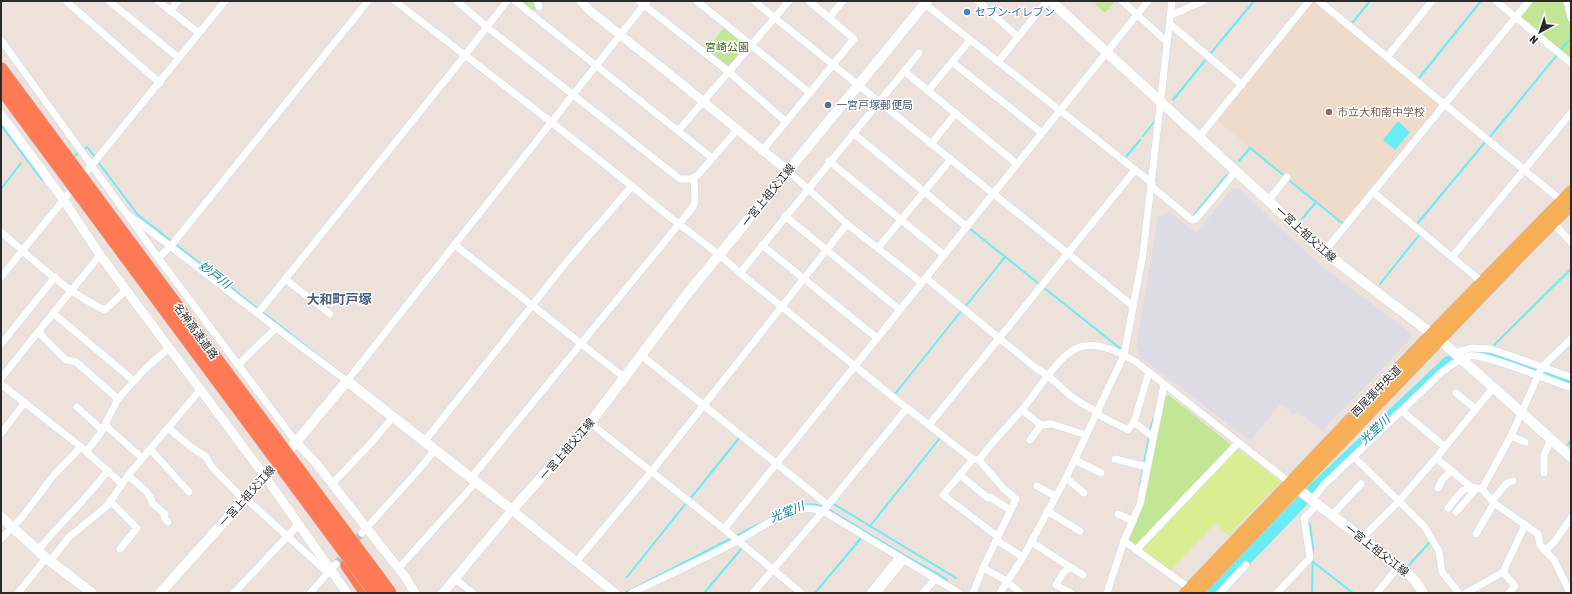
<svg xmlns="http://www.w3.org/2000/svg" width="1572" height="594" viewBox="0 0 1572 594" font-family="'Asap Condensed','Noto Sans JP',sans-serif">
<style>
.industrial{fill:#dddce5}
.education{fill:#efdbca}
.green{fill:#c2e695}
.pitch{fill:#daed90}
.water{fill:#69ecf3}
.lines{fill:none;stroke-linecap:round;stroke-linejoin:round}
.stream{stroke:#69ecf3;stroke-width:2}
.river{stroke:#69ecf3;stroke-width:12}
.minor-tunnel{stroke:#c6bcb8;stroke-width:7;stroke-dasharray:7 3.5;stroke-linecap:butt}
.minor-casing{stroke:#d0d8e3;stroke-width:8}
.tertiary-casing{stroke:#d0d8e3;stroke-width:10}
.secondary-casing{stroke:#d0d8e3;stroke-width:11}
.primary-casing{stroke:#c3c3c3;stroke-width:12}
.motorway-casing{stroke:#c3c3c3;stroke-width:14}
.minor{stroke:#fff;stroke-width:7}
.tertiary{stroke:#fff;stroke-width:9}
.secondary{stroke:#fff;stroke-width:10}
.primary{stroke:#f6af56;stroke-width:11}
.motorway{stroke:#ff7954;stroke-width:13}
.motorway-bridge-casing{stroke:#c3c3c3;stroke-width:14;stroke-linecap:butt}
.motorway-bridge{stroke:#ff7954;stroke-width:13}
.shop-dot{fill:#3f7fe0;stroke:#fff;stroke-width:1.5}
.service-dot{fill:#5c6f8a;stroke:#fff;stroke-width:1.5}
.education-dot{fill:#8d6e63;stroke:#fff;stroke-width:1.5}
.labels{text-anchor:middle;stroke-width:3;stroke-linejoin:round;paint-order:stroke}
.shop-label{font-size:11px;fill:#366cbe;stroke:#fff;text-anchor:start}
.park-label{font-size:11px;fill:#3a6a17;stroke:#fff}
.service-label{font-size:11px;fill:#4e5e75;stroke:#fff;text-anchor:start}
.education-label{font-size:11px;fill:#785e54;stroke:#fff;text-anchor:start}
.street-label{font-size:11px;fill:#2a2a2a;stroke:#fff}
.water-label{font-size:12px;font-style:italic;fill:#098092;stroke:#fff}
.quarter-label{font-size:13px;font-weight:bold;fill:#485d7c;stroke:#fff}
</style>
<rect width="100%" height="100%" fill="#ede1db"/>
<path class="industrial" d="M1238,188l80,75 94,71v4l-88,91h-4l-22,-18 -4,4 -14,-11 -28,35h-4l-108,-82 -4,-10 22,-130 11,-5 25,20h3l35,-43z"/>
<path class="education" d="M1313,1h3l125,103 -98,119 -126,-103z"/>
<g class="green">
<path d="M520,1h14l3,6 -4,4z"/>
<path d="M1098,1h17l-10,12 -10,-9z"/>
<path d="M1531,1h33l7,21v15l-11,13 -41,-34z"/>
<path d="M724,28l22,17 -17,21 -22,-16z"/>
<path d="M1571,39v20l-10,-8z"/>
<path d="M1169,395l61,49 1,3 -94,98 -3,1 -5,-6 15,-37 21,-106z"/>
</g>
<path class="pitch" d="M1237,448l44,33 -53,55 -13,-13 -46,49 -29,-22z"/>
<path class="water" d="M1398,121l12,11 -15,18 -12,-10z"/>
<g class="lines">
<g class="stream">
<path d="M1352,23l18,-22"/>
<path d="M1560,51l11,-13"/>
<path d="M1210,54l44,-53"/>
<path d="M1419,78l62,-77"/>
<path d="M1173,100l34,-42"/>
<path d="M1,125l41,55 2,-2"/>
<path d="M1143,136l12,-15"/>
<path d="M1489,138l68,-83 1,1"/>
<path d="M83,150l4,-3 7,9"/>
<path d="M72,158l7,-6"/>
<path d="M1125,158l15,-18"/>
<path d="M1239,161l11,-13 32,26"/>
<path d="M98,162l40,53 178,139"/>
<path d="M1290,181l52,42"/>
<path d="M1,189l20,-26"/>
<path d="M1194,215l33,-40"/>
<path d="M1302,219l14,-17"/>
<path d="M1417,224l69,-83"/>
<path d="M969,228l69,55"/>
<path d="M1380,284l40,-50"/>
<path d="M1043,287l78,62"/>
<path d="M965,307l40,-50"/>
<path d="M1492,347l79,-78"/>
<path d="M894,393l1,1 67,-84"/>
<path d="M1150,431l4,-14"/>
<path d="M1568,445l3,-5"/>
<path d="M1144,463l5,-26"/>
<path d="M1140,485l3,-15"/>
<path d="M690,499l49,-61"/>
<path d="M832,503l124,75"/>
<path d="M828,509l76,46 36,20 7,5"/>
<path d="M786,510c13,-6 24,-8 38,-3"/>
<path d="M1310,524l3,24 -1,45"/>
<path d="M870,526l70,-88"/>
<path d="M736,536l25,-13"/>
<path d="M1313,562l40,31"/>
<path d="M1407,567l23,-25"/>
<path d="M627,577l60,-75"/>
<path d="M625,593l107,-55"/>
<path d="M704,593l39,-46"/>
<path d="M815,593l47,-56"/>
</g>
<path class="river" d="M1213,593l103,-106 131,-124c17,-9 23,-13 42,-9l82,28"/>
<path class="minor-tunnel" d="M336,564l26,-31"/>
<g class="minor-casing">
<g id="minor">
<path d="M66,1l94,82"/>
<path d="M109,1l70,57"/>
<path d="M158,1l41,32"/>
<path d="M395,1c91,71 183,140 271,213 25,20 51,37 74,59l158,128 69,54 6,4 6,1 25,29 12,10 -33,69 -10,25"/>
<path d="M457,1l30,26 193,152h12l5,-3 40,-46"/>
<path d="M515,1l197,157"/>
<path d="M537,1l2,6"/>
<path d="M639,1l90,71 57,50"/>
<path d="M697,1l113,92"/>
<path d="M754,1l379,305"/>
<path d="M978,1l40,36"/>
<path d="M1122,1l45,41"/>
<path d="M1319,1l243,200"/>
<path d="M1496,1l75,62"/>
<path d="M1567,1l4,17"/>
<path d="M925,4l227,179"/>
<path d="M170,11l8,-10"/>
<path d="M1171,15l32,-14"/>
<path d="M829,18l14,-17"/>
<path d="M1170,24l72,61"/>
<path d="M1,40l164,227 131,175"/>
<path d="M1387,57l45,-56"/>
<path d="M952,62l90,71"/>
<path d="M998,62l49,-61"/>
<path d="M904,71l113,93"/>
<path d="M928,91l42,-51"/>
<path d="M678,131l111,-130"/>
<path d="M853,133l114,94"/>
<path d="M1199,137l110,-136"/>
<path d="M931,144l25,-31"/>
<path d="M762,151l92,-112 -45,-38"/>
<path d="M829,161l115,94"/>
<path d="M788,171l59,53 75,59"/>
<path d="M1151,186l41,34 4,-1 40,-48"/>
<path d="M1373,192l109,90"/>
<path d="M1268,201l19,-24"/>
<path d="M126,213c75,55 146,114 221,168l300,-380"/>
<path d="M785,216l115,94"/>
<path d="M1553,223l18,19"/>
<path d="M1,232c33,28 64,60 104,78l21,-20"/>
<path d="M455,245l170,133"/>
<path d="M762,245l115,93"/>
<path d="M878,248l73,-89"/>
<path d="M1324,252l205,-251"/>
<path d="M1452,257l119,-144"/>
<path d="M158,258l13,-12 197,-245"/>
<path d="M740,273l179,-220"/>
<path d="M1,277l224,-276"/>
<path d="M926,278l111,91c12,6 18,13 27,21 10,10 22,16 34,22"/>
<path d="M285,279l45,35"/>
<path d="M53,313l81,68"/>
<path d="M258,313l201,-250 48,-62"/>
<path d="M38,332l28,28 10,2 42,37"/>
<path d="M1,344l54,-67"/>
<path d="M1454,353l17,-5 20,1 80,28"/>
<path d="M641,355l187,150"/>
<path d="M238,365l38,-37"/>
<path d="M1,378l99,-123"/>
<path d="M1,384l80,63 41,37"/>
<path d="M1456,393l20,16"/>
<path d="M77,407l25,23"/>
<path d="M1022,410l19,15 11,-1 34,11"/>
<path d="M1402,411l43,36"/>
<path d="M1097,414l31,16 6,-8 15,-50"/>
<path d="M1134,422l19,15"/>
<path d="M590,423l134,106 77,64"/>
<path d="M105,425l37,33"/>
<path d="M929,425l206,-255"/>
<path d="M168,428l23,19 15,10 6,10 31,32"/>
<path d="M1,434l24,-32"/>
<path d="M1511,436l14,6"/>
<path d="M1030,440l11,-15"/>
<path d="M424,442l144,-182 64,-74"/>
<path d="M150,449l39,43"/>
<path d="M86,452l14,-18 18,-35 27,-30 24,-21"/>
<path d="M1354,457l70,69 15,25 3,21 17,21"/>
<path d="M1436,458l35,29 11,2 12,14 44,31 2,11 14,15 16,33"/>
<path d="M973,459l-30,36 54,41"/>
<path d="M1115,459l32,8"/>
<path d="M979,460c13,-18 28,-33 42,-49 15,-17 40,-62 63,-65 18,-3 37,7 52,16l153,120"/>
<path d="M1075,460l26,13"/>
<path d="M1544,473v-18l7,-16"/>
<path d="M960,475l28,23 2,-1 20,13"/>
<path d="M128,476c8,7 23,16 24,27l13,11 -1,3 4,5"/>
<path d="M471,478l222,-271 2,-5 -1,-25"/>
<path d="M1066,478l18,15"/>
<path d="M332,484l39,-41 22,-26"/>
<path d="M1037,486l18,10"/>
<path d="M1438,488l5,-9 8,-8"/>
<path d="M1482,489l29,-53 31,-69 29,-28"/>
<path d="M244,497l84,76"/>
<path d="M1312,500l12,-15 117,-112c9,-7 18,-14 29,-17 14,-3 83,26 101,32"/>
<path d="M110,501l27,27 -17,21"/>
<path d="M1492,501l15,-18 6,-2"/>
<path d="M1448,508l14,-17 9,-4"/>
<path d="M1047,511l33,20"/>
<path d="M1456,512l21,-24"/>
<path d="M1118,514l15,7"/>
<path d="M1332,515l29,-31"/>
<path d="M724,529l424,-528"/>
<path d="M362,533l54,-60 19,-23"/>
<path d="M1476,534l18,-31"/>
<path d="M1362,538l37,-37 37,-43 57,-70"/>
<path d="M1,539l22,-23 30,-40 28,-29"/>
<path d="M996,540l27,17"/>
<path d="M1124,541l65,47"/>
<path d="M1031,542l52,33"/>
<path d="M38,550c22,-27 49,-51 70,-80"/>
<path d="M1136,550l102,-107"/>
<path d="M1545,551l10,-10 16,-23"/>
<path d="M50,561l19,-24 38,-31 23,-33 70,-83"/>
<path d="M576,562l75,-90 196,-248"/>
<path d="M1070,567l-7,6 -7,12 15,8"/>
<path d="M983,568l24,13 13,12"/>
<path d="M398,569l78,-87"/>
<path d="M1503,572l12,14 -6,7"/>
<path d="M455,579l18,14"/>
<path d="M18,593l28,-35"/>
<path d="M234,593l64,-68"/>
<path d="M310,593l26,-29"/>
<path d="M632,593c36,-18 72,-34 107,-53 18,-10 42,-27 63,-31 7,-1 14,0 21,2l136,82"/>
<path d="M753,593l71,-83 83,-102"/>
<path d="M870,593l29,-36"/>
<path d="M877,593l27,-33"/>
<path d="M923,593l12,-14"/>
<path d="M1000,593l23,-36 43,-79 58,-123 19,-101 29,-253"/>
<path d="M1107,593l17,-52 16,-37 24,-119"/>
<path d="M1220,593l26,-28"/>
<path d="M1277,593l33,-35 -6,-40 14,-14"/>
<path d="M1377,593l22,-27"/>
<path d="M1466,593l37,-21 22,-47"/>
</g>
</g>
<g class="tertiary-casing">
<g id="tertiary">
<path d="M581,1l8,9 88,70 111,91"/>
<path d="M1,115l62,84 37,56 164,220 83,118"/>
<path d="M296,442l19,20 91,116 9,15"/>
<path d="M443,593l69,-83 103,83"/>
</g>
</g>
<g class="secondary-casing">
<g id="secondary">
<path d="M1051,1l273,251 116,88 131,117"/>
<path d="M1291,484l118,90 7,8 7,11"/>
<path d="M1,517l45,41 46,35"/>
<path d="M160,593l136,-151 51,-61 165,129 78,-87 98,-130 239,-292"/>
</g>
</g>
<g class="primary-casing">
<g id="primary">
<path d="M1185,593l246,-259 140,-143"/>
<path d="M1197,593l333,-347 41,-41"/>
</g>
</g>
<g class="motorway-casing">
<g id="motorway">
<path d="M1,69l63,85"/>
<path d="M1,88l54,73"/>
<path d="M347,565l19,28"/>
</g>
</g>
<use href="#minor" class="minor"/>
<use href="#tertiary" class="tertiary"/>
<use href="#secondary" class="secondary"/>
<use href="#primary" class="primary"/>
<use href="#motorway" class="motorway"/>
<g class="motorway-bridge-casing">
<g id="motorway-bridge">
<path d="M64,154l326,439"/>
<path d="M55,161l320,432"/>
</g>
</g>
<use href="#motorway-bridge" class="motorway-bridge"/>
</g>
<circle class="shop-dot" cx="967" cy="12" r="4"/>
<circle class="service-dot" cx="828" cy="105" r="4"/>
<circle class="education-dot" cx="1329" cy="112" r="4"/>
<g class="labels">
<g class="shop-label">
<text x="975" y="16">セブン-イレブン</text>
</g>
<g class="park-label">
<text x="727" y="51">宮崎公園</text>
</g>
<g class="service-label">
<text x="836" y="109">一宮戸塚郵便局</text>
</g>
<g class="education-label">
<text x="1337" y="116">市立大和南中学校</text>
</g>
<g class="street-label">
<text transform="translate(768 195) rotate(-51)" y="4">一宮上祖父江線</text>
<text transform="translate(1306 234) rotate(42)" y="4">一宮上祖父江線</text>
<text transform="translate(196 331) rotate(54)" y="4">名神高速道路</text>
<text transform="translate(1376 391) rotate(-46)" y="4">西尾張中央道</text>
<text transform="translate(567 449) rotate(-49)" y="4">一宮上祖父江線</text>
<text transform="translate(247 496) rotate(-48)" y="4">一宮上祖父江線</text>
<text transform="translate(1377 550) rotate(38)" y="4">一宮上祖父江線</text>
</g>
<g class="water-label">
<text transform="translate(215 275) rotate(38)" y="4">妙戸川</text>
<text transform="translate(1375 430) rotate(-43)" y="4">光堂川</text>
<text transform="translate(787 512) rotate(-22)" y="4">光堂川</text>
</g>
<g class="quarter-label">
<text x="339" y="304">大和町戸塚</text>
</g>
</g>
<rect width="1572" height="594" fill="none" stroke="#2a2a2a" stroke-width="4"/>
<g transform="translate(1540 32) rotate(220)" stroke="#ffffff" stroke-width="3" paint-order="stroke">
<path d="M0-3L7 15L0 10L-7 15Z" fill="#2a2a2a"/>
<text y="-6" font-size="11" font-weight="bold" text-anchor="middle" fill="#2a2a2a">N</text>
</g>
</svg>
